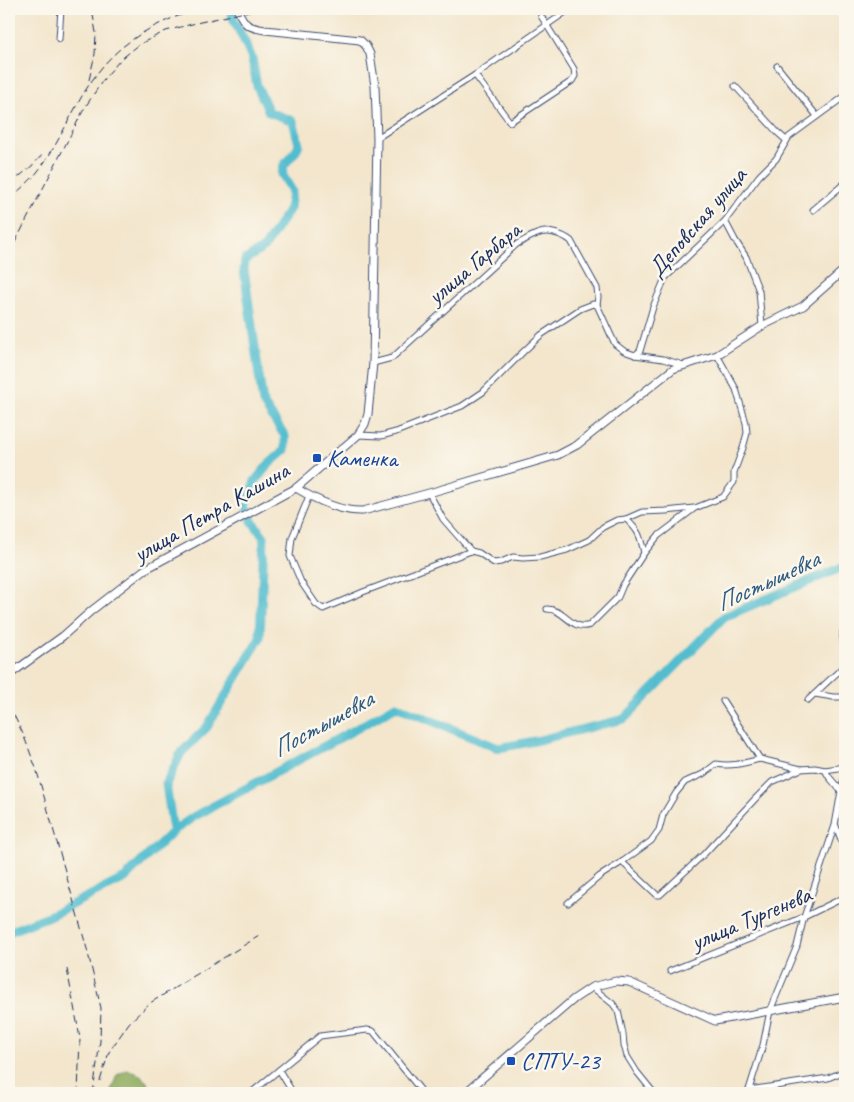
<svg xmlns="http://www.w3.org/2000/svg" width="854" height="1102" viewBox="0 0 854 1102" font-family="Caveat,sans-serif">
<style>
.forest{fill:#90ad60;stroke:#566e5f}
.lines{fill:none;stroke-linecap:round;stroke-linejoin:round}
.river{stroke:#53bdcf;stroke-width:9}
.street-casing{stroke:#3b4a6f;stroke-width:7}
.secondary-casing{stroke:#3b4a6f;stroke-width:9}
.street{stroke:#fff;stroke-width:5}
.secondary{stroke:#fff;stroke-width:7}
.rail{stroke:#1b2f5e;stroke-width:1;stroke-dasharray:8 4;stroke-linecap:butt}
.transit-dot{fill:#1a4fb4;stroke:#fbf7ec;stroke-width:2}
.labels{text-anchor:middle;stroke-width:5;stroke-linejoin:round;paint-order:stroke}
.street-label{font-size:24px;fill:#1b2f5e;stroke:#fbf7ec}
.transit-label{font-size:24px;fill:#164399;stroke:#fbf7ec;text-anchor:start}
.water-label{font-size:25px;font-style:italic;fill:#2c5a80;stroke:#fbf7ec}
</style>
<rect width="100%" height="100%" fill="#fbf7ec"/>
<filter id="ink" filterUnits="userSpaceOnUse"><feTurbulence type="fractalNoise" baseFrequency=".02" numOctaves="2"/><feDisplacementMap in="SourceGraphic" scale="10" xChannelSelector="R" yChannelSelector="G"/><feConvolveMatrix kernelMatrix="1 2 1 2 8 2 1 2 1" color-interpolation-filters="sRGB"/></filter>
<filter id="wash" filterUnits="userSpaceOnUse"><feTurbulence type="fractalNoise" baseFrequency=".0096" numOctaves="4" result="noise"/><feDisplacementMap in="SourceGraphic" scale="20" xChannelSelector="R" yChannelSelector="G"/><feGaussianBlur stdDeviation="1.12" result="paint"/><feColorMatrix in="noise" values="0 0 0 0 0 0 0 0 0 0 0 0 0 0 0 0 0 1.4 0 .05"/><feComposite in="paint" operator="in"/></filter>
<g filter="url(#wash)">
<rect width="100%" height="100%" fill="#f3e6cd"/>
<path class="forest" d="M127,1070l9,2 12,11 4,10h-42l7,-18z"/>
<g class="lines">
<g class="river">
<path d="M173,831l-7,-47 15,-31 26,-26 53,-89 4,-101 -12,-16 -6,-16 9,-24 13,-16 17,-15v-14l-22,-33 -19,-133 1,-10 20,-13 25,-39 2,-17 -10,-17 2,-9 12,-14 3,-7 -6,-23 -24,-9 -12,-26 -5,-28 -7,-16 -11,-21 -4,-12"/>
<path d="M9,932l42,-17 74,-37 48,-47 22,-15 161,-87 40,-23 102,42 37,-7 89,-22 100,-102 121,-51"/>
</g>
</g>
</g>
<g filter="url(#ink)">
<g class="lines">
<g class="street-casing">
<g id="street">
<path d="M59,39l2,-30"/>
<path d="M777,66l40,50"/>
<path d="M475,75l35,47 62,-41 3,-5 -1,-7 -33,-53"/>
<path d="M735,86l43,47 8,7"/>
<path d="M377,138l98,-63 95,-66"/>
<path d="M813,210l32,-27"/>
<path d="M725,221l10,19 11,17 13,34 3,35"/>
<path d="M635,355l5,-4 13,-44 12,-29 60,-57 34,-45 17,-17 13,-22 56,-41"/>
<path d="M373,363l19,-5 125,-114c7,-3 15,-9 23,-11 9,-3 24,2 31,8l26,47 1,9 -1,8"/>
<path d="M358,435l23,1 15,-4 66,-26 21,-14 40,-40 18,-17 39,-26 13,-5 4,1 18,39 9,7 11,4 28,4 20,6"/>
<path d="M429,493l14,26 28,32"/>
<path d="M309,496l-17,42 -2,18 11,26 15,22 7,5 40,-17 108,-41 8,2 15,10 7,-1 12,-5 10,1 17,-1 27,-7 22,-10 14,-13 14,-7 9,-1c13,12 14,16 18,34"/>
<path d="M626,519l16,-7 24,-1 28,-3"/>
<path d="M547,609c18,0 25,23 43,16l28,-28 5,-12 21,-32 14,-17 37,-28 28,-11 11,-15v-10l9,-24 4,-15 -1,-10 -10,-34 -19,-34"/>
<path d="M844,627c-3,8 -1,17 1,25"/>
<path d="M815,694l18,3h12"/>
<path d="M808,700l31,-29 6,-7"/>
<path d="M723,701l37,58 41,10 14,-1 10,2 4,7 12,14"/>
<path d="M825,770l20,-3"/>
<path d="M836,826l9,25"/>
<path d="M622,862l35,33h3l44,-41 51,-55 17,-17 29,-13"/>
<path d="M568,903l32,-27 22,-14 29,-21 8,-11 4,-15 13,-22 9,-11 18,-8 13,-10c15,3 29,-1 44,-5"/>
<path d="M670,971l134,-54 41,-20"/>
<path d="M592,987l21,17 5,7 5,23 1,11 3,11 10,16 17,21"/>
<path d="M279,1070l14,23"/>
<path d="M749,1090l79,-12 12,-5 5,-7"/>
<path d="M251,1093l69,-57 47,-6 6,1 50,62"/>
<path d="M748,1093l15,-48 7,-34 27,-65 7,-29 31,-92 6,-34 4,-16"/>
</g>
</g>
<g class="secondary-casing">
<g id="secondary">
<path d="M296,488c20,12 44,24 67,23l66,-18 129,-38 19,-10 96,-76 44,-14 45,-29 41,-20 42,-37"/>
<path d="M9,675l54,-39 28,-25 53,-41 152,-82 62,-53 7,-11 3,-10 5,-51 4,-225 -2,-52 -5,-32 -4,-8 -6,-6 -95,-10c-19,-3 -20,-5 -28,-21"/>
<path d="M465,1093l109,-94 18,-12 24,-6 13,1 86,39 130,-24"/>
</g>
</g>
<use href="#street" class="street"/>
<use href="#secondary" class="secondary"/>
<g class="rail">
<path d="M89,80l6,-26 1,-21 -4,-24"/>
<path d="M9,185l24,-20 9,-10"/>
<path d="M9,199c8,-7 18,-15 25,-23 25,-29 39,-71 62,-101 25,-35 64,-55 104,-66"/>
<path d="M9,254l75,-145 19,-29 17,-20 20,-16 26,-13 26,-7 66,-15"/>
<path d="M9,705l14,29 13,34 51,181 14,59 -1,33 -7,52"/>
<path d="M67,969l13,69 -2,55"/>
<path d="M100,1081l9,-29 20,-29 21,-20 109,-67"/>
</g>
</g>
</g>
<g class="transit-dot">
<rect x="312" y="453" width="10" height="10" rx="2.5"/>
<rect x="506" y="1056" width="10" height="10" rx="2.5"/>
</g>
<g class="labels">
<g class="street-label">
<text transform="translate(697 222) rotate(-49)" y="8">Деповская улица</text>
<text transform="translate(474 263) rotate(-40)" y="8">улица Гарбара</text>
<text transform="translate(211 512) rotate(-30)" y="8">улица Петра Кашина</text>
<text transform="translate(751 918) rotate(-23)" y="8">улица Тургенева</text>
</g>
<g class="transit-label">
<text x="327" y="466">Каменка</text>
<text x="521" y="1069">СПТУ-23</text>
</g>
<g class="water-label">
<text transform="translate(767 580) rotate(-25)" y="9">Постышевка</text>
<text transform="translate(322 723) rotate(-29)" y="9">Постышевка</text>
</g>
</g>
<rect width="854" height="1102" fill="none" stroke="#fbf7ec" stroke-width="30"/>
</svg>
